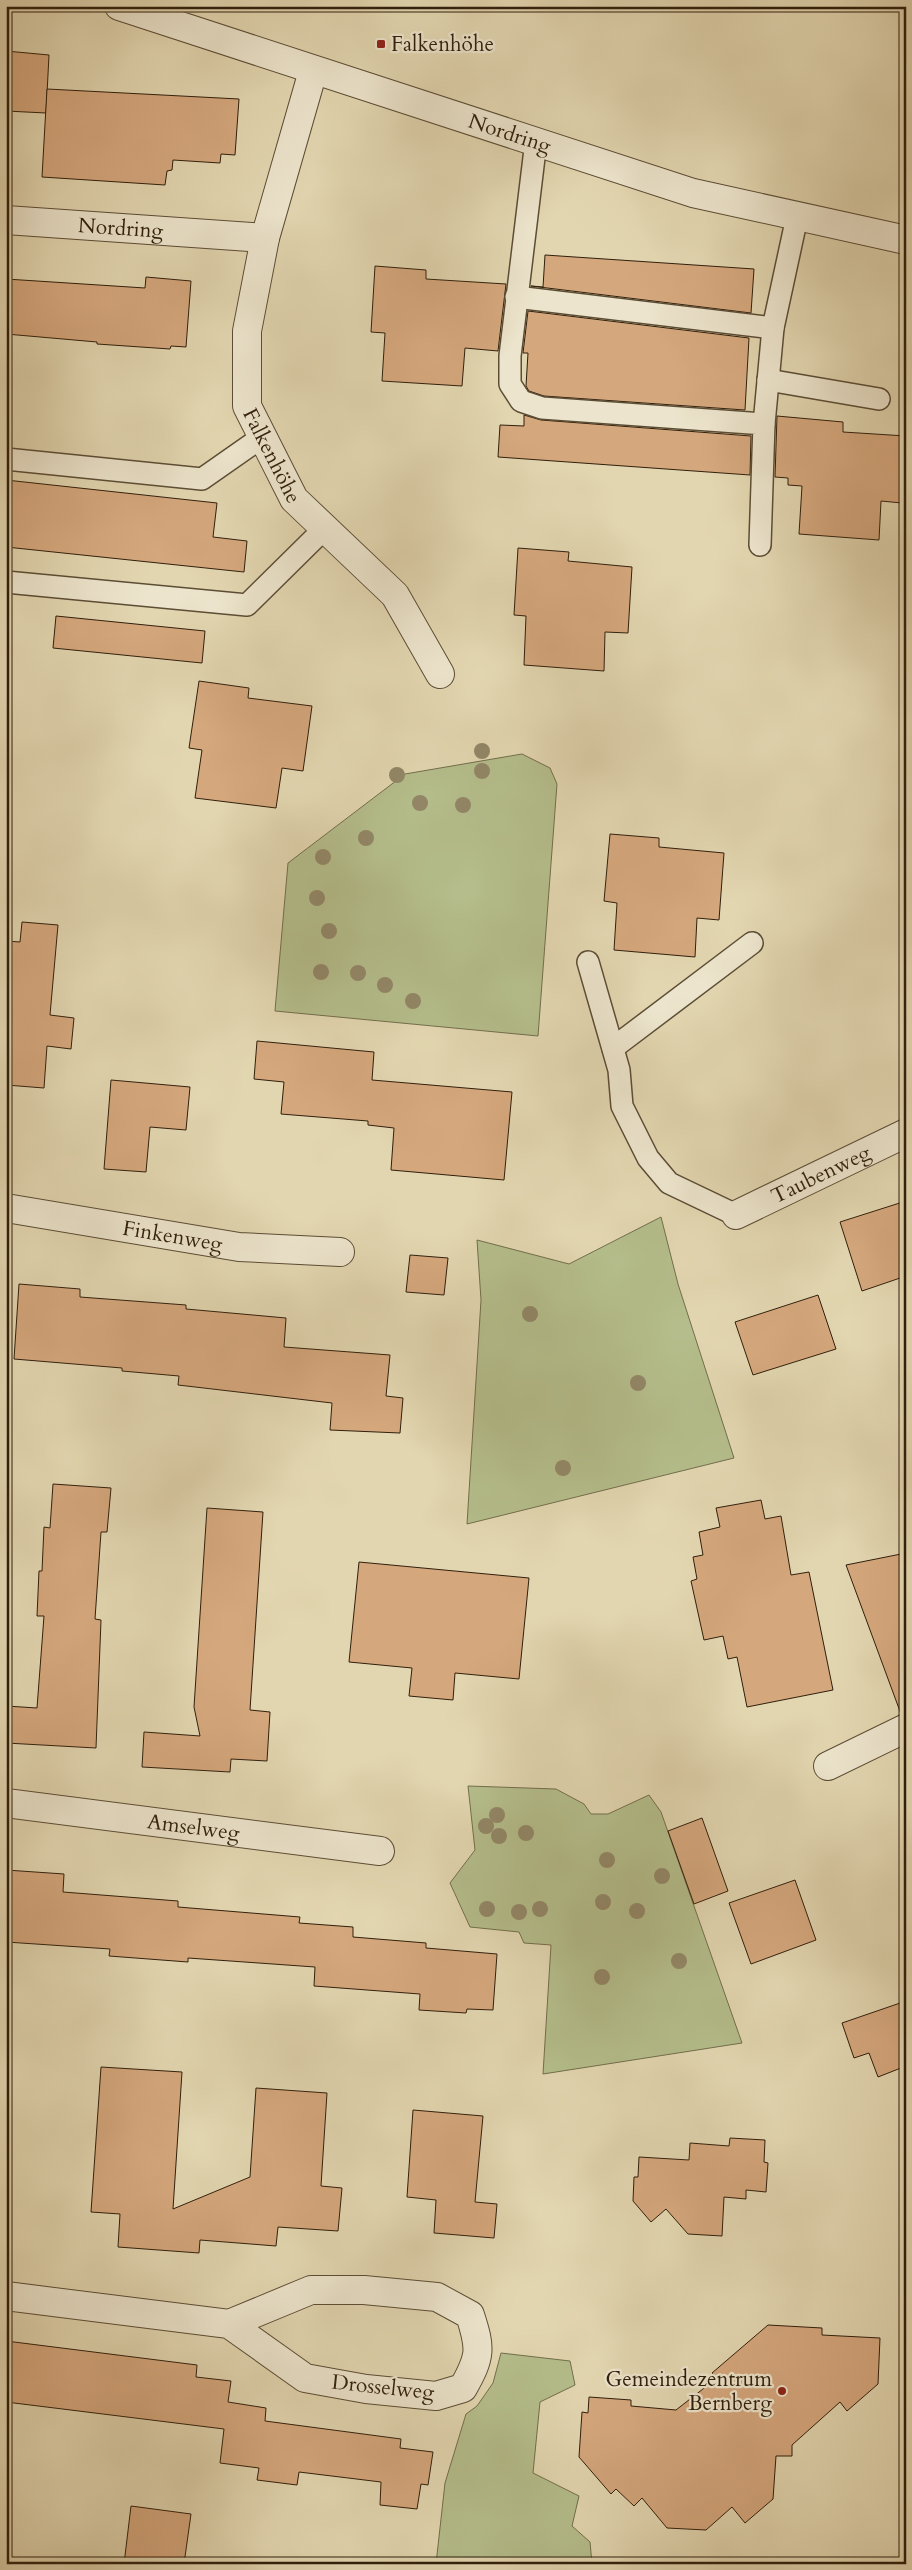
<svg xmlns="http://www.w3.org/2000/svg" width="912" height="2570" viewBox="0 0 912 2570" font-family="Cardo,serif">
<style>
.green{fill:#b4bd8b;stroke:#726e4c}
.building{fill:#d5a77d;stroke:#301f0c}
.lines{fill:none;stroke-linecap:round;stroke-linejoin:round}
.lane-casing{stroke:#5c4d35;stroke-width:24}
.street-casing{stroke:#5c4d35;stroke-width:30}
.lane{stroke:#ece4cc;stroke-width:21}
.street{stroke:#ece4cc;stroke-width:28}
.tree{fill:#928767}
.poi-dot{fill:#8f2418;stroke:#ece4cc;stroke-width:2}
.labels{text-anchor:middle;stroke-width:4.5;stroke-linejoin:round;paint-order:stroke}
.poi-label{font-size:21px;fill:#301f0c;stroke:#ece4cc;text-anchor:start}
.street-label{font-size:21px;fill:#301f0c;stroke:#ece4cc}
</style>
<rect width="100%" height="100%" fill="#e2d6b0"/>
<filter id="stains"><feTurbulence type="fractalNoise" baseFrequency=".004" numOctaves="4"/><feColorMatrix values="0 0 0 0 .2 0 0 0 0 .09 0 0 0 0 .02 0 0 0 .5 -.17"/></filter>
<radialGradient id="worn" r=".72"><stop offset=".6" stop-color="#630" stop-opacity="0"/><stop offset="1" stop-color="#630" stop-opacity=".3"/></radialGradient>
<g class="green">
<path d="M522,754l28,14 7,16 -19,252 -263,-25 13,-148 117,-89z"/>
<path d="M661,1217l17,67 56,174 -267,66 14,-224 -4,-60 92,24z"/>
<path d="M468,1786l88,3 28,15 7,10h17l41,-19 12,17 81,231 -199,31 8,-129 -27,-2 -5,-11 -49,-5 -20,-44 25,-33z"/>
<path d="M501,2353l69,8 5,24 -35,17 -7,71 46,23 -7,30 18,16 2,22h-156l9,-81 21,-69 11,-8 16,-23z"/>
</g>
<g class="building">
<path d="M6,51l43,4 -3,58 -40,-2z"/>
<path d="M47,89l192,10 -4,56 -14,-1 -1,9 -47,-3 -1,10 -5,1 -2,14 -123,-8z"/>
<path d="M545,255l209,14 -3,44 -220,-27 12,1z"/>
<path d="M375,266l51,4v9l80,5 -8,67 -33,-3 -3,38 -80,-5 3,-48 -14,-1z"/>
<path d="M146,277l45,4 -5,66 -15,-1 -1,3 -73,-5v-2l-91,-8v-55l139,9z"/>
<path d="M528,311l221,27 -4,72 -201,-14 -15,-5 -3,-5 2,-33h-5z"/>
<path d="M524,415l17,5 210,16 -1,39 -252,-18 2,-32 24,1z"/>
<path d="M777,416l66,6v10l63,4 -4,67 -21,-2 -2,39 -80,-6 3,-48 -14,-1v-7l-13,-1z"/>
<path d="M6,480l211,23 -4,34 34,4 -3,31 -238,-25z"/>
<path d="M518,548l51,4 -1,9 64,6 -4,66 -23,-1 -1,39 -80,-6 2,-49 -12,-1z"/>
<path d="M56,616l149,15 -3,32 -149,-15z"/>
<path d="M199,681l50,7 -1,10 64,8 -9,65 -21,-3 -6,40 -81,-10 7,-48 -13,-2z"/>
<path d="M610,834l49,4v9l65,6 -5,67 -22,-2 -2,39 -81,-7 3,-47 -13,-2z"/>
<path d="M22,922l36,3 -8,90 24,3 -3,31 -24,-3 -3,42 -38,-3v-144l14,1z"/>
<path d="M257,1041l117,11 -2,28 140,12 -8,88 -113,-10 3,-42 -26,-3v-4l-87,-7 3,-32 -30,-3z"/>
<path d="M111,1080l79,7 -4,43 -36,-3 -4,45 -42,-3z"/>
<path d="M906,1201v75l-44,15 -22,-69z"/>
<path d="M410,1255l38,3 -4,37 -38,-3z"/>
<path d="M19,1284l61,5v8l106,8v4l100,9 -2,29 106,8 -4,41 17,2 -3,35 -70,-3 2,-27 -154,-18 1,-9 -57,-5v-3l-108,-9z"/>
<path d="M818,1295l18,54 -83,26 -18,-53z"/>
<path d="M53,1484l58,4 -4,44h-6l-6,87 6,1 -5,128 -90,-5v-37l31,2 7,-92h-7l2,-45h3l2,-44 6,1z"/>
<path d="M761,1500l4,19 16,-3 10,59 18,-3 24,118 -86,17 -10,-50 -9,2 -5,-23 -19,4 -13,-59 6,-2 -4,-22 10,-2 -4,-23 21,-5 -4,-19z"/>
<path d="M207,1508l56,4 -13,198 20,2 -3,49 -36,-2 -1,13 -88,-5 2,-35 56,4 -6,-29z"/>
<path d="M906,1553v160l-5,1 -55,-149z"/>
<path d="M359,1562l170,16 -10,101 -64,-6 -2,27 -44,-4 3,-28 -63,-6z"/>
<path d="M702,1818l26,73 -34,13 -26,-73z"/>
<path d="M6,1870l58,4 -1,18 115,9v6l122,10 -1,6 54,4v10l73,6v5l71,6 -4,56 -26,-1 -1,4 -47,-3 1,-16 -106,-8 1,-19 -127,-9v4l-79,-6 1,-7 -104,-7z"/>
<path d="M795,1880l21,60 -65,24 -22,-61z"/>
<path d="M906,2001v65l-28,11 -9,-24 -15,5 -12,-35z"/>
<path d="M101,2067l81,5 -9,137 77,-32 6,-89 71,5 -6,93 21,2 -4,43 -60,-4 -2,19 -76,-6 -1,13 -81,-6 2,-33 -29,-2z"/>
<path d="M413,2110l70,6 -8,86 22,2 -3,34 -60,-5 2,-33 -29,-3z"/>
<path d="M730,2138l35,2 -1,22 4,1 -2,29 -20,-2v9l-22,-2 -2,39 -34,-2 -22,-25 -15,13 -18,-21 1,-24h4l1,-20 50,3 1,-17 39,3z"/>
<path d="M768,2325l54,3v7l58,3 -2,46 -31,27 -7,-9 -48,43v11h-16l-3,43 -28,24 -13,-16 -26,23 -39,-2 -25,-30 -8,8 -18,-17 -5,5 -32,-37 3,-45 6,1 1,-16 42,3v6l45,4 41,-32 -5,-5z"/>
<path d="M6,2341l191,24 -1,12 35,4 -3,21 38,6 -1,13 136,18 -1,9 33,4 -5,33 -7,-1 -4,25 -37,-4 1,-23 -82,-10 -2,13 -40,-5 2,-12 -39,-5 4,-34 -218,-27z"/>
<path d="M131,2506l60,8 -7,50h-60z"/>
</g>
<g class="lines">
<g class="lane-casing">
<g id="lane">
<path d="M536,141l-26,215v28l11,17 21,7 222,16 -4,121"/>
<path d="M516,297l257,31 24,-111"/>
<path d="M768,380l111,19"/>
<path d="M764,424l9,-96"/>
<path d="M6,459l196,20 60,-42"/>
<path d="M6,582l241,23 78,-77"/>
<path d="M588,962l31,108 3,36 26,52 21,25 67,32"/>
<path d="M613,1048l139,-105"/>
</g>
</g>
<g class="street-casing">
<g id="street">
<path id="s1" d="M119,6l574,187 213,47"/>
<path id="s2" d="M313,71l-48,167 -18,93v75l47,93 101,96 45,79"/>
<path id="s3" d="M6,220l259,18"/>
<path id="s4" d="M6,1208l233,39 101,5"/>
<path id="s5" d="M736,1215l170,-82"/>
<path d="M828,1766l78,-38"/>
<path id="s6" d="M6,1803l374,48"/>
<path d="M6,2296l223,28 82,-34h53l73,7 33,18c11,34 11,41 -7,73l-27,8 -70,-7 -61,-11 -76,-54"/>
</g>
</g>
<use href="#lane" class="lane"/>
<use href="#street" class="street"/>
</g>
<g class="tree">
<circle cx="482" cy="751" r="8"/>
<circle cx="482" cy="771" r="8"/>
<circle cx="397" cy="775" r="8"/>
<circle cx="420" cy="803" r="8"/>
<circle cx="463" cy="805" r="8"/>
<circle cx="366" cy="838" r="8"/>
<circle cx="323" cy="857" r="8"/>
<circle cx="317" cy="898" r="8"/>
<circle cx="329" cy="931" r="8"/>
<circle cx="321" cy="972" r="8"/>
<circle cx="358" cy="973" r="8"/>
<circle cx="385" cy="985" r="8"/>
<circle cx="413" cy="1001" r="8"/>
<circle cx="530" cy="1314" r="8"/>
<circle cx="638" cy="1383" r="8"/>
<circle cx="563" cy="1468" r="8"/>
<circle cx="497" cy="1815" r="8"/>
<circle cx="486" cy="1826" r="8"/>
<circle cx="526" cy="1833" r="8"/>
<circle cx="499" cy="1836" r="8"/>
<circle cx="607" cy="1860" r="8"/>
<circle cx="662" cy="1876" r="8"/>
<circle cx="603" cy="1902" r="8"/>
<circle cx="487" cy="1909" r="8"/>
<circle cx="540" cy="1909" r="8"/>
<circle cx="637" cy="1911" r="8"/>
<circle cx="519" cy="1912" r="8"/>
<circle cx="679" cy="1961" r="8"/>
<circle cx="602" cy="1977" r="8"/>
</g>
<g class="poi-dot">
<rect x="376" y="39" width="10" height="10" rx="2.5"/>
<circle cx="782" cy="2391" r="5"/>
</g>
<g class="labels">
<g class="poi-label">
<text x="391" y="51">Falkenhöhe</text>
<text x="772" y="2386" text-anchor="end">Gemeindezentrum<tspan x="772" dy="24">Bernberg</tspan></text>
</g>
<g class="street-label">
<text dy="7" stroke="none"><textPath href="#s1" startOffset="411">Nordring</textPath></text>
<text dy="7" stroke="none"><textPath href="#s3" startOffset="115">Nordring</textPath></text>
<text dy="7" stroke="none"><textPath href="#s2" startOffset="399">Falkenhöhe</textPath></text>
<text dy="7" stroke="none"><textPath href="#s5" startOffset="94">Taubenweg</textPath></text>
<text dy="7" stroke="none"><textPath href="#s4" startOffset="169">Finkenweg</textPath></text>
<text dy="7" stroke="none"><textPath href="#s6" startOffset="189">Amselweg</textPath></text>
<text transform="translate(383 2387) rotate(6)" y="7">Drosselweg</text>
</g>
</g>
<rect width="912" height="2570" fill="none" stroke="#e2d6b0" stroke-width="25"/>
<rect x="8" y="8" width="897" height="2555" fill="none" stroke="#301f0c" stroke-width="2.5"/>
<rect x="12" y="12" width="887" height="2545" fill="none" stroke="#301f0c"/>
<rect width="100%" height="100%" filter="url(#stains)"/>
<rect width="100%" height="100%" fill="url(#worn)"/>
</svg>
